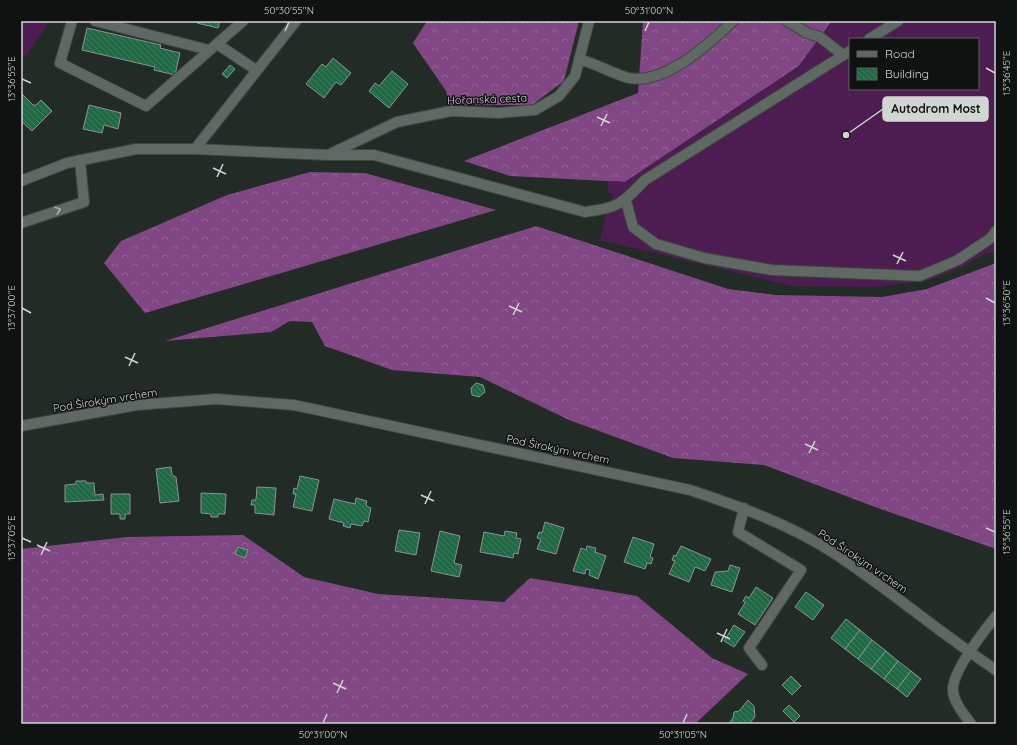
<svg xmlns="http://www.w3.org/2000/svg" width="1017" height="745" viewBox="0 0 1017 745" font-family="Quicksand,sans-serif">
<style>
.forest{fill:url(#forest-crowns)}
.garden{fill:#4d1d51;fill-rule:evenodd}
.building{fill:url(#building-back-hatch);stroke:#8b948e}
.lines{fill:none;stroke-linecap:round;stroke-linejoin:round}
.minor-casing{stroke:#3f4642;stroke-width:12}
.minor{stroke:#5f6862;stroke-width:10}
.oneway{stroke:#a9b0ab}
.ticks{fill:none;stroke:#d1d6d3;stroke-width:1.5}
.labels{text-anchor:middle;stroke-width:3;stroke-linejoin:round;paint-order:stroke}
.street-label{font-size:11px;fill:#d1d6d3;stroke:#0f1210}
.leader{fill:none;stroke:#d1d6d3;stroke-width:1.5}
.callout-dot{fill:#d1d6d3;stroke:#0f1210;stroke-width:1.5}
.callout{fill:#d1d6d3;stroke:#d1d6d3;stroke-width:1.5}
.callout-label{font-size:12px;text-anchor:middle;font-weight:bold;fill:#111}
.neatline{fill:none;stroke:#d1d6d3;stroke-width:1.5}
.ticks-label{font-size:10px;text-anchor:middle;fill:#d1d6d3}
</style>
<defs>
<pattern id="forest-crowns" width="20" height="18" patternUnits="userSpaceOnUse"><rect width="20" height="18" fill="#814785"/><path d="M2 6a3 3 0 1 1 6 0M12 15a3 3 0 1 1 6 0" fill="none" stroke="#926195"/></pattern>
<pattern id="building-back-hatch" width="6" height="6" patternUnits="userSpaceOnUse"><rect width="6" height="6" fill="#1f6945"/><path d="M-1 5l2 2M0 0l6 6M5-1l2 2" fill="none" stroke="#3e7e5f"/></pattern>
</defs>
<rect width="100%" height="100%" fill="#232b26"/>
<g class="forest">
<path d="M427,21h152l-15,60 -32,24h-82l-4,-14 -33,-48z"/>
<path d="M643,21h189l-33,45 -174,116 -115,-6 -46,-15 174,-68z"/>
<path d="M310,172l55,1 131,37 -351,103 -41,-50 17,-22 106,-46z"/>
<path d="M536,226l192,63 48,6 106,2 45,-8 69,-26v286l-121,-42 -111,-42 -91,-7 -104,-38 -89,-43 -88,-7 -67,-24 -13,-24 -22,-1 -19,11 -106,9z"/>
<path d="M243,535l61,42 74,17 126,8 26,-24 107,18 75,62 36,16 -53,50h-674v-175l106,-12z"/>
</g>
<g class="garden">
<path d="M21,21h29l-24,35 -5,-4z"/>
<path d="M832,21h164v233l-10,-1 -22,13 -34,14 -51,7 -87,-1 -192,-46 7,-31 7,-15 -6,-1v-12l17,1 174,-116zM850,39h128v50h-128z"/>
</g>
<g class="building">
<path d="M198,21h22l-2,7 -21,-5z"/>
<path d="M87,28l74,17 -1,3 20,5 -5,22 -21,-5 1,-3 -73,-17z"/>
<path d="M333,58l18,15 -10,12 -5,-3 -12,16 -18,-14 16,-20 4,3z"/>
<path d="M230,65l5,4 -8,9 -5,-4z"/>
<path d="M392,71l16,13 -19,24 -20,-17 6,-8 4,3z"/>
<path d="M22,94l11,11h3l5,-5 11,11 -20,20 -11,-10z"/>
<path d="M89,105l32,8 -3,16 -14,-4 -2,8 -19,-4z"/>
<path d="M476,383l7,2 2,7 -6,5 -7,-2 -1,-7z"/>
<path d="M171,467l1,8 4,2 3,24 -19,2 -4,-34z"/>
<path d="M300,476l19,4 -7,31 -19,-4 3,-13h-3l1,-6 3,1z"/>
<path d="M76,481h10v2h8l1,12 8,-1 1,6 -39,2v-17l11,-1z"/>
<path d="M257,487l19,1 -2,27 -19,-2v-8h-4l1,-5h4z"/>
<path d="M201,493l25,1 -1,20h-7v3h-7v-3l-10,-1z"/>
<path d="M111,494h19v20h-5v5h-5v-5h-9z"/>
<path d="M356,498l11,3 -1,5 5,2 -3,14 -4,-1 -2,5 -11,-2 -1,4 -7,-2 1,-3 -15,-4 5,-20 21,5z"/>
<path d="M545,522l19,6 -8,26 -19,-5 4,-10 -4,-1 2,-6 3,1z"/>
<path d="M399,530l21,3 -4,22 -21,-4z"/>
<path d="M440,531l20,5 -6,27 8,2 -3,12 -28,-6z"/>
<path d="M505,531l12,2 -1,5 5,1 -3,15 -4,-1 -1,5 -33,-6 4,-20 20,4z"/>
<path d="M633,537l21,7 -4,13 3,1 -2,6 -4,-1 -2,6 -21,-7z"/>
<path d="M587,546l9,2 -1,4 11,4 -8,23 -9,-4 1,-5 -4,-1 -1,5 -12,-3 8,-23 5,2z"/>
<path d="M681,546l30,13 -6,12 -10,-4 -6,15 -20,-8 6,-13 -3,-1 2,-5 2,1z"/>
<path d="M238,547l10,3 -3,8 -10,-4z"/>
<path d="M730,565l10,3 -8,24 -21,-7 4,-13 13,-1z"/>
<path d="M756,587l17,11 -18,27 -17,-11 7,-11 -2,-2 3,-5 3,2z"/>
<path d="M806,592l18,13 -11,15 -18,-13z"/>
<path d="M846,619l14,11 -15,19 -14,-11z"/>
<path d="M734,625l11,7 -11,15 -10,-6z"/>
<path d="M860,630l12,10 -14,19 -13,-10z"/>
<path d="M872,640l14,11 -15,18 -13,-10z"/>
<path d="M886,651l12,10 -14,18 -13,-10z"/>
<path d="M898,661l13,10 -14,18 -13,-10z"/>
<path d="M911,671l10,8 -14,18 -10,-8z"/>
<path d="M791,676l10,10 -9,9 -10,-10z"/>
<path d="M748,700l6,6 1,11 -6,7h-16l-3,-2 3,-4 1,-6 5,-1z"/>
<path d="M789,705l11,11 -6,6 -11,-11z"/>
</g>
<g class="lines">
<g class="minor-casing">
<g id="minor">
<path d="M72,21l-12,42 86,43 97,-85"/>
<path d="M95,21l114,29"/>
<path d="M787,21l20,12 13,4 23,18"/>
<path d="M869,39l29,-18"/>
<path d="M217,44l39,26"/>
<path d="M579,59c17,5 31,13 46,18 37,11 84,-33 108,-56"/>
<path d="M195,149l101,-128"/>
<path d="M332,153l65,-31 54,-11 48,2 36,-3 24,-14 16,-20 14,-55"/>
<path d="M21,181l46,-18 69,-14h59l133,6h46l211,57c33,-4 37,-8 60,-32l205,-129"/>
<path d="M626,201l7,26 23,17 48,14 68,12 148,6 38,-16 33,-22 5,-7"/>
<path d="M21,223l63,-21 -4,-42"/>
<path d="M21,426l116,-21 79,-6 78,6 396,85c48,16 96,33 139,60 58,37 110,83 167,120"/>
<path d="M744,508l-6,24 63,38 -52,78 13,17"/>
<path d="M971,724c-7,-10 -17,-21 -18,-33 -2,-18 31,-60 43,-75"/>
</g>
</g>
<use href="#minor" class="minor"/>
</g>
<defs><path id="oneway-chevron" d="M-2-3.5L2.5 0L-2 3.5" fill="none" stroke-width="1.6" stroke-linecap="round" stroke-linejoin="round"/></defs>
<use class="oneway" href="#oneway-chevron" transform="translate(58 210) rotate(-18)"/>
<path class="ticks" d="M285,31l4,-9M645,31l4,-9M986,68l9,5M22,79l9,4M597,117l13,6M601,126l6,-12M213,168l13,6M217,177l6,-13M893,255l13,6M897,264l6,-12M986,298l9,5M509,306l13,6M22,308l9,5M513,315l6,-12M125,357l13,6M129,366l6,-13M805,444l13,6M809,453l6,-12M421,495l13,6M425,504l6,-13M986,528l9,4M22,538l9,4M37,545l13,6M41,555l6,-13M717,633l13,6M721,642l6,-13M333,683l13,6M337,693l6,-13M323,723l4,-9M683,723l4,-9"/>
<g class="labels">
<g class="street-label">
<text transform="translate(487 99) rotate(-2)" y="4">Hořanská cesta</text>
<text transform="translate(105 400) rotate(-9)" y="4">Pod Širokým vrchem</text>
<text transform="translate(558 449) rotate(12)" y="4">Pod Širokým vrchem</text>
<text transform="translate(863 561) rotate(34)" y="4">Pod Širokým vrchem</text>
</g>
</g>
<path class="leader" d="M846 135L883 109"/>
<circle class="callout-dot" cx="846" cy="135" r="4"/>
<rect class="callout" x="883" y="97" width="105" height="24" rx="4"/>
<g class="callout-label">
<text x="936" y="113">Autodrom Most</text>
</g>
<rect width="1017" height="745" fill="none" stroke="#0f1210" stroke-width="44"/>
<rect x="849" y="38" width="130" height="52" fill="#0f1210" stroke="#5d605e"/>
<rect x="857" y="51" width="20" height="6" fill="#5f6862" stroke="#5d605e"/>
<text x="885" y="58" font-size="12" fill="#d1d6d3">Road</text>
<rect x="857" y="68" width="20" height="12" fill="url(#building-back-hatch)" stroke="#5d605e"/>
<text x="885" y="78" font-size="12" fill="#d1d6d3">Building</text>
<rect x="22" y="22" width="973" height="701" class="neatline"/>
<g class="ticks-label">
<text x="289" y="14">50°30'55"N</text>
<text x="649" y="14">50°31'00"N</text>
<text transform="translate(1006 73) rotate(-90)" y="4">13°36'45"E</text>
<text transform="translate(11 79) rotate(-90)" y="4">13°36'55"E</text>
<text transform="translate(1006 303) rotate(-90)" y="4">13°36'50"E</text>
<text transform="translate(11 308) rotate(-90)" y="4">13°37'00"E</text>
<text transform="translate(1006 532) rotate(-90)" y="4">13°36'55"E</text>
<text transform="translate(11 538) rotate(-90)" y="4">13°37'05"E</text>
<text x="323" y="738">50°31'00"N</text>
<text x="683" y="738">50°31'05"N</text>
</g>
</svg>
